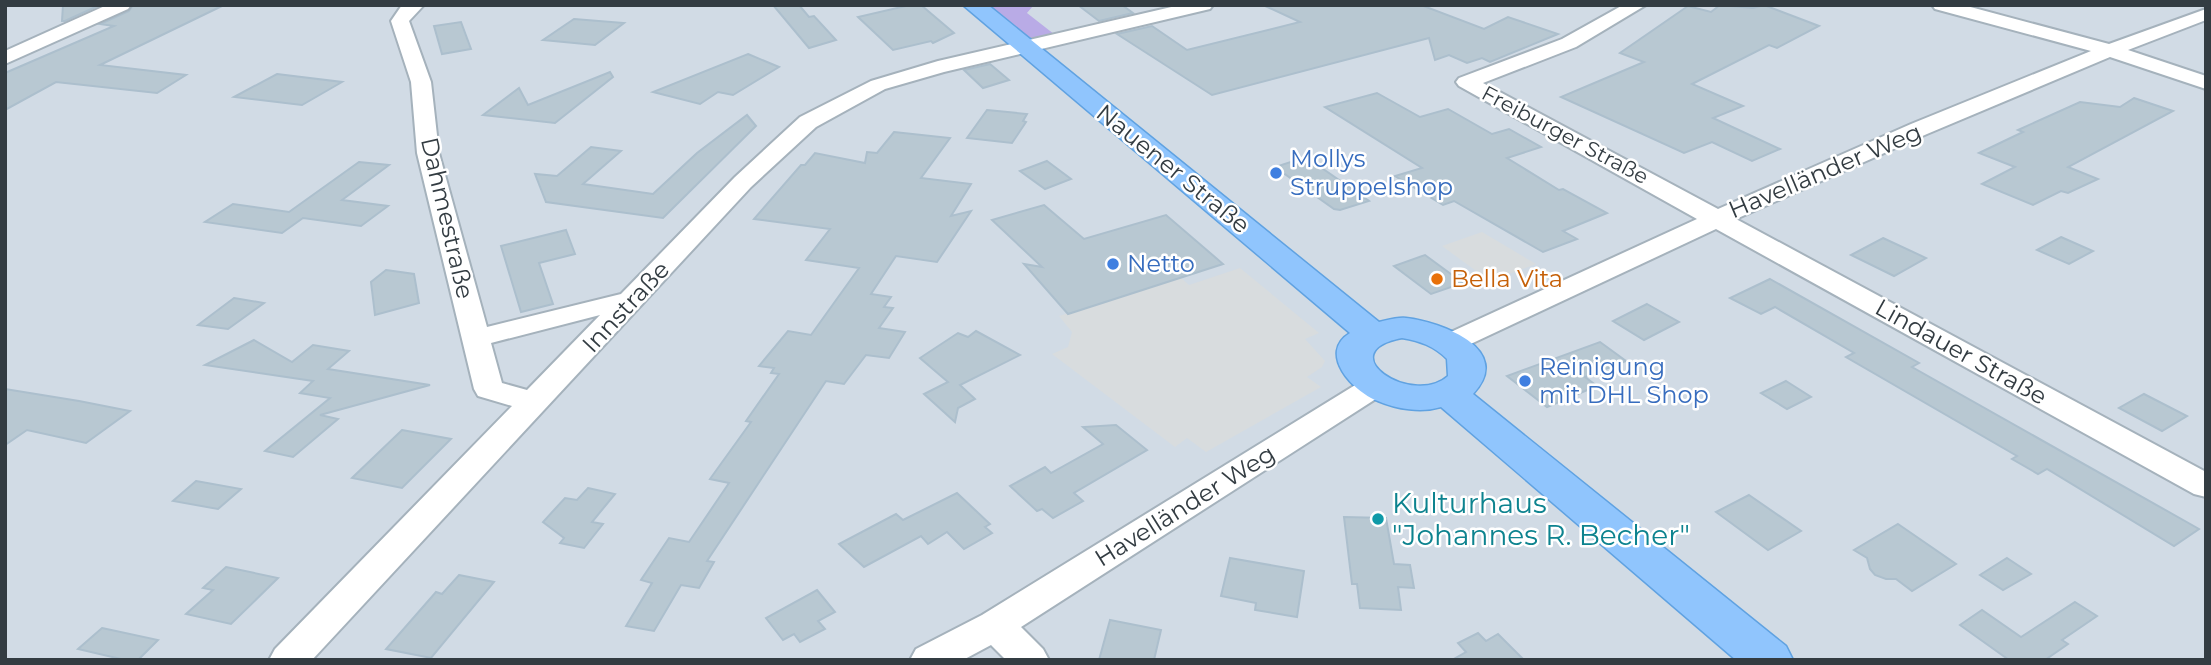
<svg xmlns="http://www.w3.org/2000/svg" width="2211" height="665" viewBox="0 0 2211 665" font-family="Montserrat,sans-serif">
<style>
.residential{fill:#d1dbe5}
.green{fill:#b9abe6}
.parking{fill:#d8dcde}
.building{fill:#b8c8d2;stroke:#acbfcd;stroke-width:2}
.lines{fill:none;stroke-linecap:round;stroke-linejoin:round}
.minor-casing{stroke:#a5b2bc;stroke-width:4}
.major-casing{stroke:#60a2e1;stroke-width:3}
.minor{fill:#fff;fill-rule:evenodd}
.major{fill:#90c5fd;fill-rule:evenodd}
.shop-dot{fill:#3f7fe0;stroke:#fff;stroke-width:2.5}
.food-dot{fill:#e8710a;stroke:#fff;stroke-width:2.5}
.culture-dot{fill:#0f9aa8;stroke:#fff;stroke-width:2.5}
.labels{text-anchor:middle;stroke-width:5;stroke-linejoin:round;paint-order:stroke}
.far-street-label{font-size:21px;fill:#333c42;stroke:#fff}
.shop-label{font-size:24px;fill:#366cbe;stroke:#fff;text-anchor:start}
.street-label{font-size:24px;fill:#333c42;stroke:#fff}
.food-label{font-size:24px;fill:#c56008;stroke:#fff;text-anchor:start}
.near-culture-label{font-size:28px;fill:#0d838f;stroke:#fff;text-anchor:start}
</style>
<rect width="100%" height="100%" fill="#e3eaf1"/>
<path class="residential" d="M5,5h969l53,8 7,-8h1172v655h-2201z"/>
<path class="green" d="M974,5h60l-7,8 32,25 -36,8z"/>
<g class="parking">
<path d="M1482,232l54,32 -46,17 -48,-35z"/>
<path d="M1240,268l79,65 -14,6 20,22 -3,6 -15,10 14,10 -115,65 -19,-14 -12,9 -123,-93 16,-7 4,-15 -13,-16 122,-38 8,7z"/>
</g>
<g class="building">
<path d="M63,5h37l-35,16h-3z"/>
<path d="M133,5h91l-124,60 86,10 -29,18 -101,-11 -51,28v-37l109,-47 -14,-2 29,-13z"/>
<path d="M773,5h26l10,12 5,-1 22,24 -27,8z"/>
<path d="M910,5h11l33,28 -21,10 -2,-2 -38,9 -35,-33z"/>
<path d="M1078,5h44l11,8 -34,8z"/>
<path d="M1263,5h158l63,24 24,-12 50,17 -68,28 -8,-4 -15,5 -18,-8 -14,5 -6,-22 -217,57 -95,-61 35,-8 35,24 113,-28z"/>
<path d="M1720,5l33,3 11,-3 55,21 -42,22 -8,-3 -77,39 51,22 -30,12 67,31 -28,12 -40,-19 -28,11 -123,-56 83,-35 -24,-9 68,-47 23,6z"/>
<path d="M574,19l50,4 -29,22 -52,-5z"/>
<path d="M461,22l10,27 -29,5 -8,-28z"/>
<path d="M748,54l31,13 -46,28 -15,-3 -18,12 -47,-12z"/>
<path d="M990,64l19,16 -26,8 -19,-18z"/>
<path d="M610,72l3,5 -58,46 -72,-8 36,-27 9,17z"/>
<path d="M277,74l65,8 -40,23 -68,-8z"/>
<path d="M1377,93l43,24 28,-8 44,25 17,-5 32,18 -34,11 52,32 4,-1 44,24 -44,18 14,8 -34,13 -89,-51 -11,4 -48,-29 27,-8 -97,-61z"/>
<path d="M2134,98l39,13 -105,56 30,12 -30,14 -7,-2 -28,14 -51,-21 33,-17 -36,-14 44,-21 -5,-2 62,-28 40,5z"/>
<path d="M987,110l40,4 -4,7 3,1 -14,21 -45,-5z"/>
<path d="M747,115l9,11 -93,92 -117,-16 -11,-28 22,2 34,-29 30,4 -38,33 70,10 44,-41z"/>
<path d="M894,132l56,6 -29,40 50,6 -20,32 20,-5 -34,51 -41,-6 -25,38 20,3 -7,10 9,1 -14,20 26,4 -16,26 -23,-3 -22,29 -18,-3 -119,180 7,1 -15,26 -18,-3 -27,46 -28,-5 26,-43 -11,-3 28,-42 20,4 40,-59 -19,-4 41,-57 -5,-1 33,-47 -8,-1 3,-5 -15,-2 29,-35 23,4 48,-67 -53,-8 24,-31 -76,-10 47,-54h4l10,-12 50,10 2,-11 10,1z"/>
<path d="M1306,157l63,44 -29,9 -6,-1 -59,-42z"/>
<path d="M1047,161l24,18 -26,10 -25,-18z"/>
<path d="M359,162l30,3 -47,35 46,6 -27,20 -58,-8 -21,15 -77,-11 28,-18 56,8z"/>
<path d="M1044,205l40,34 82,-24 57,49 -155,50 -44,-50 18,3 -50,-47z"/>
<path d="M566,230l9,24 -36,9 14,41 -32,8 -20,-66z"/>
<path d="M2061,237l32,14 -24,13 -32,-14z"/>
<path d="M1883,238l43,20 -32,18 -43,-21z"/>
<path d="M1425,255l38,28 -32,11 -37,-28z"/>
<path d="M386,270l28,4 5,29 -44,12 -4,-33z"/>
<path d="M1770,279l149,84 -7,4 287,162 -25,17 -127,-77 -9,5 -26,-15 5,-3 -171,-99 8,-4 -79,-46 -14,7 -31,-16z"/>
<path d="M234,298l30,5 -36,26 -30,-4z"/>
<path d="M1647,304l32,18 -35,18 -31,-19z"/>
<path d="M976,331l44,24 -60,30 15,14 -17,9 -3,14 -31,-28 24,-12 -28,-24 38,-25 10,4z"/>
<path d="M254,340l38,22 21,-17 36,6 -21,18 102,16 -110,30 18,4 -45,38 -28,-6 65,-53 -30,-5 13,-12 -108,-16z"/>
<path d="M1600,342l26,19 -41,16 12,9 -50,21 -40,-31z"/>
<path d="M1786,381l25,16 -24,12 -26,-16z"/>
<path d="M5,389l74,12 51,10 -44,32 -59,-13 -22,15z"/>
<path d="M2144,394l43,22 -25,15 -43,-23z"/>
<path d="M1116,425l31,25 -73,43 9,8 -30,17 -11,-9 -5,2 -27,-25 35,-19 6,6 52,-29 -20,-17z"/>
<path d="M402,430l49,9 -49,49 -50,-10z"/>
<path d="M196,481l45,8 -23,20 -45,-8z"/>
<path d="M588,488l27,6 -23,28 11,2 -19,24 -24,-5 4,-5 -21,-16 22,-24 12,2z"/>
<path d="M957,493l33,31 -5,3 7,6 -28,16 -17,-17 -19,12 -7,-8 -57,31 -25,-23 57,-30 7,6z"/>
<path d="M1749,495l52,36 -33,19 -52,-38z"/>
<path d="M1344,517l42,1 8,46 16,1 4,23 -16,-1 3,23 -41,-2 -3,-24h-5z"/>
<path d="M1898,524l58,40 -44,27 -16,-12h-10l-11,-4 -5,-6 -3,-11 -13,-8z"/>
<path d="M1230,558l74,13 -7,46 -42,-7 1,-7 -35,-7z"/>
<path d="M2007,558l24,16 -28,16 -23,-15z"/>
<path d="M226,567l52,11 -47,46 -45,-10 27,-24 -10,-2z"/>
<path d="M459,575l35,7 -63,76 -45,-9 50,-57 6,2z"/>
<path d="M817,590l18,22 -17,9 7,8 -25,13 -6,-8 -11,6 -17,-22z"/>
<path d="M2075,602l22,14 -35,24 6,4 -23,16h-36l-49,-35 22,-15 39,27z"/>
<path d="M1110,620l51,10 -7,30h-55z"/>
<path d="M102,628l56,12 -20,20h-13l-47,-11z"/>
<path d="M1478,633l8,8 12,-7 26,26h-72l14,-8 -8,-9z"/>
</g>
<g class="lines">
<g class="minor-casing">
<g id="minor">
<path d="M107,5h24l-3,4 -123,55v-13z"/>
<path d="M402,5h22l-15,16 22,61 8,71 48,174 134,-33 114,-117 65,-60 71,-36 67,-20 242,-56h33l-3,4 -266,63 -59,17 -69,38 -65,60 -439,473h-43l6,-11 237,-243 -34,-10 -4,-7 -57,-236 -6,-71 -20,-61zM600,315l-73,75 -25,-7 -11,-40z"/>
<path d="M1623,5h23l-70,42 -93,36 235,126 193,-85 180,-73 -156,-42 -3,-4h31l146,39 97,-35v11l-78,30 78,26v13l-96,-32 -183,77 -191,85 470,253v25l-12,-3 -478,-265 -256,120 -10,3 -10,-3 -4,-6 4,-6 257,-118 -238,-133 -3,-4 3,-4 103,-39z"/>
<path d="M1375,377l10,2 5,7 -5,7 -364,234 22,22 6,11h-43l-15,-15 -28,15h-53l6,-11 66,-34 383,-236z"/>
</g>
</g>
<g class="major-casing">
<path id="major" d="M963,5h25l391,317c9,-2 18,-5 27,-4 35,4 109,31 67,76l313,252 7,14h-57l-295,-253c-20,6 -44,2 -63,-6 -25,-9 -61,-48 -28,-68zM1402,338c18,3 32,8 45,21l1,17c-36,32 -119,-24 -46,-38z"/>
</g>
<use href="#minor" class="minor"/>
<use href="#major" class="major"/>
</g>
<g class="shop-dot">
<circle cx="1276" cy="173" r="7"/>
<circle cx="1113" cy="264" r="7"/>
<circle cx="1525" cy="381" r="7"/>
</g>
<circle class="food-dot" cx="1437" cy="279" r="7"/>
<circle class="culture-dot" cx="1378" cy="519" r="7"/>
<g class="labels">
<g class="far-street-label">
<text transform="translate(1565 135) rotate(28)" y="7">Freiburger Straße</text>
</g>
<g class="shop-label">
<text x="1290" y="167">Mollys<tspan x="1290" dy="28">Struppelshop</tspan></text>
<text x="1127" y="272">Netto</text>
<text x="1539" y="375">Reinigung<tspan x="1539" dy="28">mit DHL Shop</tspan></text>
</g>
<g class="street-label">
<text transform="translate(1173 169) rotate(39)" y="8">Nauener Straße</text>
<text transform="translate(1825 171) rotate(-23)" y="8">Havelländer Weg</text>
<text transform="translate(447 218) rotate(77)" y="8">Dahmestraße</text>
<text transform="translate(626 307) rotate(-47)" y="8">Innstraße</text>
<text transform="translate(1961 352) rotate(29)" y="8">Lindauer Straße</text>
<text transform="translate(1185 506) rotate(-32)" y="8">Havelländer Weg</text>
</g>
<g class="food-label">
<text x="1451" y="287">Bella Vita</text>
</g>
<g class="near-culture-label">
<text x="1392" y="513">Kulturhaus<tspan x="1392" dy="32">"Johannes R. Becher"</tspan></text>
</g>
</g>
<rect width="2211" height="665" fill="none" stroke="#333c42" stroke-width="14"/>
</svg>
